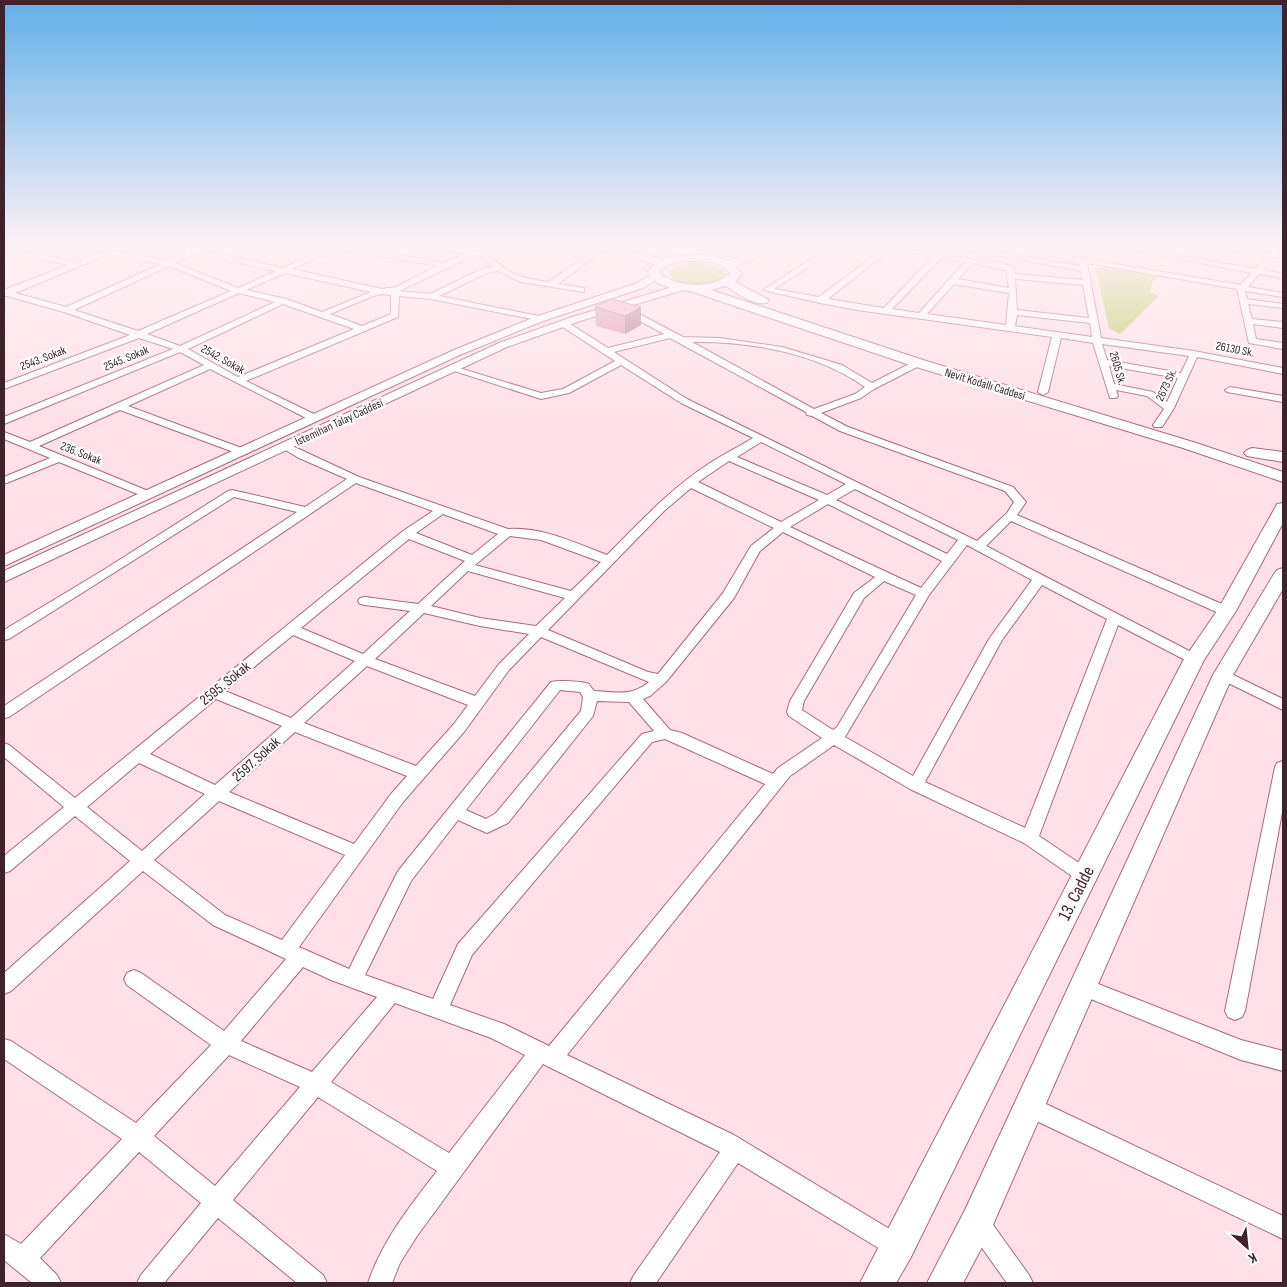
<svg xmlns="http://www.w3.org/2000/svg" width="1287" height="1287" viewBox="0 0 1287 1287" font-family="'Sofia Sans Condensed',sans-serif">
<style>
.green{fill:#bacd60}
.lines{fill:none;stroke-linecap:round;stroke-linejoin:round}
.minor-casing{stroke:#ac6780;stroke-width:2}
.tertiary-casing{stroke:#ac6780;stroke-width:2}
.secondary-casing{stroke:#ac6780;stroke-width:2}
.minor{fill:#fff;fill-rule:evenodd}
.tertiary{fill:#fff;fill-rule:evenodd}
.secondary{fill:#fff;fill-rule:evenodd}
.wall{fill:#da98af}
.shaded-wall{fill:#b17c8e}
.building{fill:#fdb1cb;stroke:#b17c8e}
.labels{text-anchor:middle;stroke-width:4.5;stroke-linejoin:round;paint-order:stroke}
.far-street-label{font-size:12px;fill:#40222d;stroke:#fff}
.street-label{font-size:15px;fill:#40222d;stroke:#fff}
.near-street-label{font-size:18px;fill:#40222d;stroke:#fff}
</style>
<rect width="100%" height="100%" fill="#ffdfe8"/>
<g class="green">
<path d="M687,263c12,0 32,-1 39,11 -7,15 -49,13 -58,0l5,-7z"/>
<path d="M1095,267l65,9 -7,5 -3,11 9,4 -39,38 -11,-6z"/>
</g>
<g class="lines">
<g class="minor-casing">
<g id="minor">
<path d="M171,246l28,1 3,3 81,18 48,-22h16l97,17 21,-9 -32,-8c13,0 24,3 37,4 7,1 15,-4 24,-4l-10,5c26,24 31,26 65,31l51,-36 7,1 -49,37 26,4v4l-63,-10 -23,-11 -11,2 -48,23 100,20 3,1v4l-111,-22 -32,-3 -1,21 -152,64 72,35v4h-8l-100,-51 -82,37 119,44 1,2 -1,2h-8l-119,-44 -81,36 114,47 2,2 -2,2h-8l-86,-35 -55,22v-7l46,-19 -46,-19v-7l26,10 174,-77 -24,-13 -176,72v-7l169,-68 -34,-11 -135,51v-6l126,-48 -66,-23 -57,-16h-3v-6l64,-25 -64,-14v-4l71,15 39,-15 4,2 -1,2 51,10 20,-10zM338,249l99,17 -41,21 -14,2 -90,-20zM196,253l80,18 -38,17 -63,-25zM109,254l52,10 -95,43 -51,-14zM478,254l15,13 -11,2 -52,25 -31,-3zM169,266l62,25 -93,40 -64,-21zM285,273l86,19 -49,20 -36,-13 -40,-9zM239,293l36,9 -95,44 -33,-12zM382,294l9,1v19l-29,12 -32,-12 43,-18zM283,304l71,25 -116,48 -50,-28z"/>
<path d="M832,246h9l-67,43 45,8 68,-51 118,18 8,3 2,7 68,6 -2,-9 -134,-25h16l117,20 -3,-4 -67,-16h16l54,12 160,27 12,-12 -140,-27h15l129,23 9,-12 -55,-11h15l43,8 6,-8h8l-6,7h7v4l-11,1 -9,12 20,4v4l-24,-4 -11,13 35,6v4l-38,-6 2,8 36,5v4l-35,-4 4,15 31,3v6l-30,-4 3,15 27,4v6l-34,-6 -12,-54 -150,-26 14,75 93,13 89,17v6l-86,-17 -23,51 -12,19h-8l-1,-2 11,-16 -17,-13 -31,-6 2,6 -2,2h-6l-17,-55 -32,-5 -13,54 -5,3 -5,-3 14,-55 -195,-27 -37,-7 -57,-13zM891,249l42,7 -49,52 -56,-9zM941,258l24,4 -46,51 -27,-4zM973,263l33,7 3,18 -51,-9zM1015,279l68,6 6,33 -72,-8zM954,284l55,9 -3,32 -79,-11zM1017,315l73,8 2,14 -77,-11zM1102,344l87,12 -8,17 -74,-13zM1109,366l69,12 -11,24 -14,-10 -39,-8z"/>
<path d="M626,307l57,30 37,1 62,9 60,18 30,18 43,-22h6v4l-47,24 -13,9 -40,15 27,14 165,60 13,15 -9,13 214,93 2,3 -2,3h-10l-210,-93 -25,25 213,110 2,3 -2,3h-10l-71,-37 -79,211 52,35 3,5 -3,5 -6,2 -6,-2 -55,-38 -114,-54 -76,-44 -44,31 -223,279 167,80 172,104 4,8 -4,8 -8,4 -8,-4 -152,-92 -82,120h-26l4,-8 86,-123 -177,-88 -126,172 -17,27 -8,20h-24c14,-42 42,-77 69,-112l-119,-74 -85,103 90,75 4,8h-30l-79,-65 -54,65h-27l4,-8 60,-72 -62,-51 -99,106 17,17 4,8h-29l-28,-23v-26l17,10 101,-105 -118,-80v-20l7,2 125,82 75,-78 -84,-60 -3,-6 3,-6 7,-3 7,3 83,58 62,-72 -73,-34 -70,-54 -132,120 -7,3v-21l126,-112 -55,-45 -65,55 -6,2v-17l60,-49 -60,-50v-14l5,2 66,53 328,-267 30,-20 -77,-28 -347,234 -5,1v-12l293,-194 -63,-15 -225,142 -5,1v-10l101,-61 123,-78 4,-1 73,17 42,-28 -48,-21 -17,-10 -1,-2 5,-3 73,34 149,52c35,-2 67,14 99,26 32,-32 64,-67 103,-92 14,-9 28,-16 43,-25l-72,-35 -60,-38 -52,28 -28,6 -93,-30 5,-3 3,1 85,26 22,-4 52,-28 -54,-35v-4h6l41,26 56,-14 -41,-22 -1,-2zM670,338l136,74 1,3 5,1 28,15 165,60 9,11 -7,11 -30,28 -290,-142 -73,-47zM692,342c58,-1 125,11 173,45l-10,7 -41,15zM761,442l85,42 -19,11 -90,-38zM729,461l90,39 -38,22 -83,-40zM691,488l83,40 -23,18 -28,47 -65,81 -10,-2 -100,-42 116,-119zM855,489l103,51 -11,14 -111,-54zM828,504l114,57 -21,27 -131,-61zM443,514l55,20 -26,21 -56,-22zM783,532l92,45 -21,16 -64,108 -3,11 2,4 33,22 -44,30 -5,6 -91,-41 -12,-3 -27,-31 7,-3 16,-14 68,-84 26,-47zM510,536l31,4 60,22 -30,29 -96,-26zM409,539l56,22 -47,43 -53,-7 -5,1 -2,3 2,3 5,1 45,6 -47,43 -62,-26zM967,545l65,35 -43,59 -76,137 -68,-39 84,-142zM468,571l97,27 -29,28 -56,-8 -49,-12zM884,581l32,14 -79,132 -4,3 -31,-20 2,-9 60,-103zM1042,585l65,34 -82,209 -100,-46 77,-142zM424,613l56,13 49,8 -30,30 -24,32 -100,-37zM293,635l62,26 -64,57 -66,-27zM541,637l108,45c-18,15 -33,10 -55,9 0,0 -5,-6 -5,-7 -6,-3 -32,-4 -38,-2l-153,189 -49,98 -50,-22 104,-145 61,-70 45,-62zM367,666l101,39 -14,19 -38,42 -112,-43zM560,690l20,2 3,5 -2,14 -85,102 -10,6 -20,-9zM216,699l66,27 -67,59 -65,-31zM597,701l32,1 25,29 -12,3 -184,210 -25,55 -68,-24 46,-94 47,-61 29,13 21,-10 85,-107zM295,732l112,44 -16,18 -37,50 -125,-52zM665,739l100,45 -216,262 -45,-22 -54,-19 22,-50 180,-213zM139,763l66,31 -63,57 -55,-44zM219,801l126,54 -63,85 -57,-25 -71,-55zM303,967l28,13 46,17 -65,75 -71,-31zM395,1003l96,35 34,17 -76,98 -118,-71zM229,1055l71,32 -85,99 -61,-50z"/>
<path d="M1230,387l53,9v6l-56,-10 -2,-2z"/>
<path d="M1223,670l60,29v11l-65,-32 -2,-3 2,-3z"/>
<path d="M1283,761v46l-38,204 -3,6 -7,3 -7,-3 -3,-6 50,-244 2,-4z"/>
<path d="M1083,978l158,62 42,11v20l-42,-11 -165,-67 -3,-6 3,-6z"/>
<path d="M1029,1096l254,120v23l-261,-125 -4,-7 4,-7z"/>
<path d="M978,1211l8,4 43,60 4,8h-26l-37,-52 -4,-8 4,-8z"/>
</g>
</g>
<g class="tertiary-casing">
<g id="tertiary">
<path d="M655,273l4,1v4l-16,10 -100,33 -81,33 -458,212v-11l450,-205 81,-33 100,-33z"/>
<path d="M683,284l5,3 -1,2 -107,32 -73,26 -503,235v-11l495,-228 73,-26z"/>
</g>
</g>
<g class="secondary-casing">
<g id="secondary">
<path d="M593,246h20l49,13 14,-3 26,-1 26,-9h15l-1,2 -26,9 13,4 33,-15h13l-1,2 -38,18 6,8 -7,8 34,18 -2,3c-14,3 -30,-10 -41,-17l-15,4 212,70 270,82 90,30v10l-100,-34 -270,-82 -223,-75c-14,-1 -31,-4 -41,-15l-1,-5 6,-7 -28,-9 -32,-7zM683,261c15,0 37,-2 47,12 -17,17 -51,14 -70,1v-3l7,-6z"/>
<path d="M1252,448l31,4v10l-36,-6 -3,-3 3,-3z"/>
<path d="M1283,503v20l-47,88 -32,49 -294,599 -14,24h-36l324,-624 33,-48 58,-103 2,-4z"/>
<path d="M1283,568v21l-50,86 -244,559 -26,49h-36l38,-73 248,-535 61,-101 3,-4z"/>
</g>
</g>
<use href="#minor" class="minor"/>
<use href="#tertiary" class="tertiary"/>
<use href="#secondary" class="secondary"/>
</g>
<path class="wall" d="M611,299l30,26 -16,9 -29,-8 -1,-19z"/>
<path class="shaded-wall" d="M641,307v18l-16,9v-18z"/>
<path class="building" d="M611,299l30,8 -16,9 -30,-9z"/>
<linearGradient id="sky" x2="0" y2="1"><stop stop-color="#60b0e9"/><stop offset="0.58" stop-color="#fff1f5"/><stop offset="1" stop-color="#fff1f5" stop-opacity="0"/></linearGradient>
<rect width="1287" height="426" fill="url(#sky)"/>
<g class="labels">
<g class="far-street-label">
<text transform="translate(1235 349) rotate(11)" y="4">26130 Sk.</text>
<text transform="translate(43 358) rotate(-21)" y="4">2543. Sokak</text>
<text transform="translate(126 358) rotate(-22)" y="4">2545. Sokak</text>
<text transform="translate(223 359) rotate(29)" y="4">2542. Sokak</text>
<text transform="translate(1118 368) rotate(74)" y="4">2605 Sk.</text>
<text transform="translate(985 384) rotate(17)" y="4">Nevit Kodallı Caddesi</text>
<text transform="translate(1166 385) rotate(-65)" y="4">2673 Sk.</text>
<text transform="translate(339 422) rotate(-25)" y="4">İstemihan Talay Caddesi</text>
<text transform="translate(81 453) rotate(22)" y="4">236. Sokak</text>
</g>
<g class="street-label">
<text transform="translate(225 683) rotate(-39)" y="5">2595. Sokak</text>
<text transform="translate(256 759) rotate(-42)" y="5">2597. Sokak</text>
</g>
<g class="near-street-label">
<text transform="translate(1076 893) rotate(-63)" y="6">13. Cadde</text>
</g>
</g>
<rect width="1287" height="1287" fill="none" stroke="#40222d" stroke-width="10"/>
<g transform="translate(1247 1247) rotate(153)" stroke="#ffffff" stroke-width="4" paint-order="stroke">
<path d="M0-4L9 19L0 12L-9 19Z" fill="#40222d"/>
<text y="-8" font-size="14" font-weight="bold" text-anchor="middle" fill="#40222d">K</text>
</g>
</svg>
